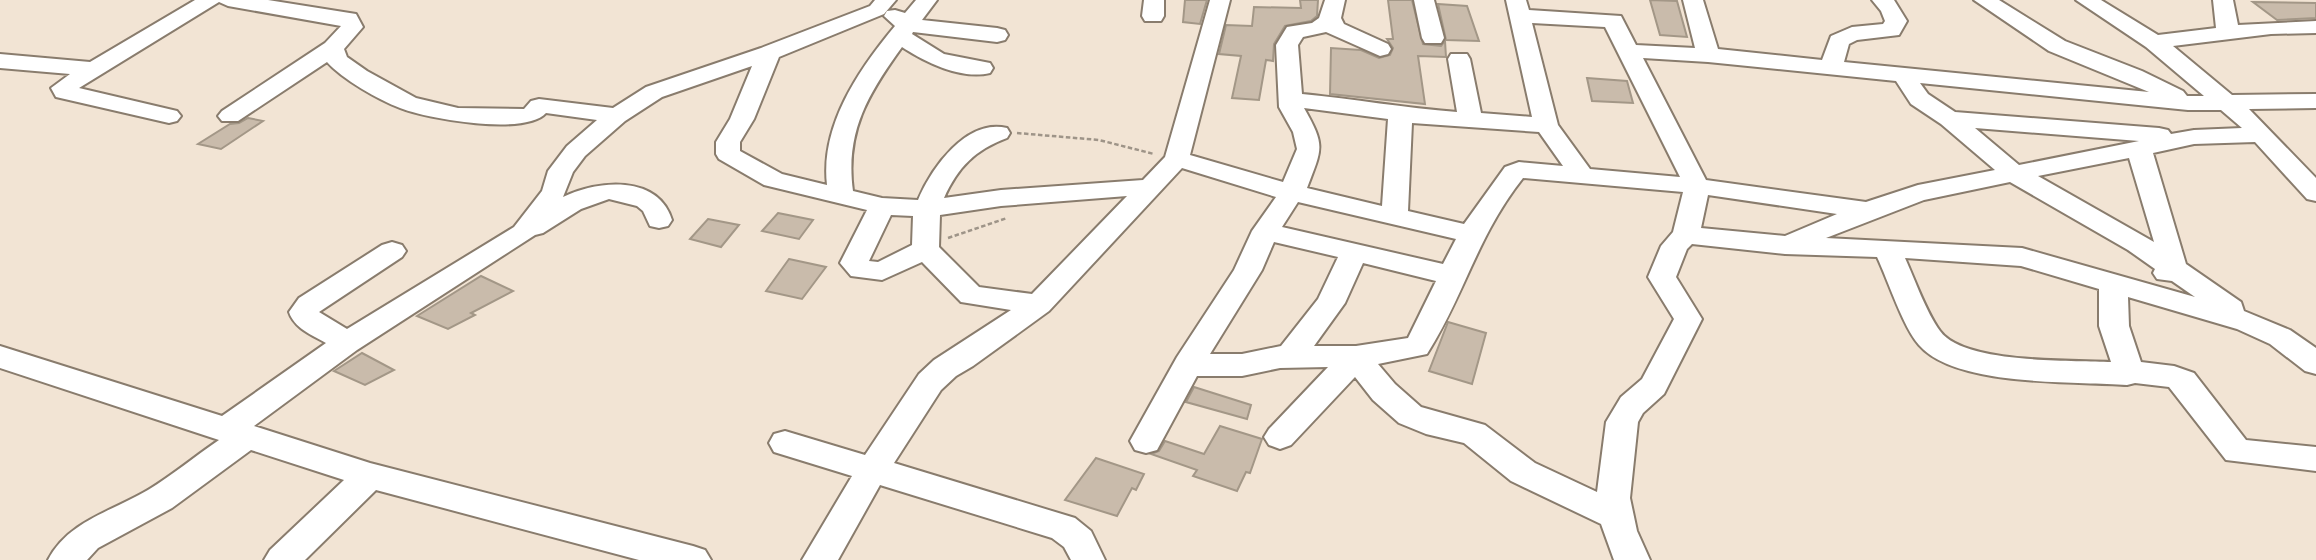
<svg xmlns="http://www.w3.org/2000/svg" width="2316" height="560" viewBox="0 0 2316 560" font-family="'Times New Roman',serif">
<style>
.building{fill:#c9bbab;stroke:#a39787;stroke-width:2}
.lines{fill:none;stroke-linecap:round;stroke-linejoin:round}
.minor-casing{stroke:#897c6d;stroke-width:4}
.path{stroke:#9e9488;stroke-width:2.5;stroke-dasharray:4.5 2.5;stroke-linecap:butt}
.minor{fill:#fff;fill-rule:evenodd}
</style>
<rect width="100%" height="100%" fill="#f2e4d4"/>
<g class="building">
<path d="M1185,0h22l-7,24 -17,-2z"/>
<path d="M1300,0h18l-1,16 -6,5 -26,5 -11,18 -1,17 -7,-1 -7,40 -27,-2 9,-42 -22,-2 7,-29 26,1 2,-19 47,1z"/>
<path d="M1388,0h24l11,44 18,2 4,-5 1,16 -28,-1 7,48 -95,-10 1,-46 30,2 18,8 11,-3 3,-7 -6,-9h6z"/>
<path d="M1650,0l27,1 10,36 -27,-2z"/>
<path d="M2253,2l63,1v15l-39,2z"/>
<path d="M1438,4l29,2 12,35 -33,-1z"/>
<path d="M1587,78l40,3 6,22 -41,-2z"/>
<path d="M248,118l15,3 -42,28 -23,-5 32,-20 9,-1z"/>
<path d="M778,213l35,7 -14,19 -37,-8z"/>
<path d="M708,219l31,6 -18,22 -31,-8z"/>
<path d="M789,259l37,8 -24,32 -36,-8z"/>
<path d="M481,276l32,15 -42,22 4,2 -27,14 -31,-13z"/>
<path d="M1448,322l38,11 -14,51 -43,-13z"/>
<path d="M362,353l32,17 -29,15 -31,-14z"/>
<path d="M1194,387l57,18 -4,14 -61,-17z"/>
<path d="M1220,426l42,13 -12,34 -4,-1 -9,19 -44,-15 4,-6 -46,-16 8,-3 6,-10 39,13z"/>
<path d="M1096,458l48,16 -8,16 -4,-2 -15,28 -52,-16z"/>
</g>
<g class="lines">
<g class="minor-casing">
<g id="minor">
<path d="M195,0h73l88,14 7,13 -19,22 3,8 20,14 49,27 42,10 66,1 7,-8 8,-2 74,9 33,-21 115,-39 109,-42 5,-6h21l-12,14 -105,43 -25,62 -14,23v9l42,23 45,11c-7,-59 32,-116 68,-159l-11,-10 3,-5 8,-1 10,3 11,-13h21l-15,20 75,8 8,2 3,5 -3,5 -8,2 -84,-10 -1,2 32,20 46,9 3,5 -3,5c-29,7 -65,-11 -88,-26 -34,47 -57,85 -49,144l29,7 36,2c13,-31 48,-82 89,-72l3,5 -3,5c-32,12 -49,29 -63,60l57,-8 142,-10 22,-23 45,-157h20l-40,155 93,27 14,-33 -4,-17 -14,-25 -3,-62 11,-18 25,-4 7,-5 6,-18h20l-4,18 3,6 44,20 3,5 -3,5 -8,2 -54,-24 -23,5 -5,8 4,49c52,5 103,14 155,18l-9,-53 3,-5h16l3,5 11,54 51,4 -26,-117h20l3,10 92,6 15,29 59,3 -12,-48h20l15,49 104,11 9,-24 21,-9 31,-3 2,-3 -4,-10 -9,-11h22l13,21 -8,14 -42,5 -8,4 -5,18 305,30 -100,-41 -75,-51h25l66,41 77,30 41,20 4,5h17l-58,-49 -70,-47h25l57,35 58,-7 -3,-28h20l5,25 78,-4v12l-45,1 -98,12 59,49 84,-1v14l-67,1 67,69v23l-9,-2 -52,-57 -61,2 -41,9 33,111 55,38 3,9 46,19 26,18v26l-11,-3 -35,-27 -33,-15 -109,-32 1,29 12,36 33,4 20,7 52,67 70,7v24l-90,-11 -57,-73 -34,-4 -8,2c-54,-4 -172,2 -208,-40 -16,-18 -31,-65 -42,-88l-92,-3 -93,-10 -5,5 -11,28 26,42 -38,75 -21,19 -5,9 -8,76 7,33 13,29h-36l-13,-36 -90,-43 -47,-38 -38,-9 -27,-11 -26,-23 -18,-23 -64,68 -11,4 -11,-4 -5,-8 5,-8 59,-62 -48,1 -38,8h-45l-40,74 -11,3 -11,-3 -5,-9 47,-84 57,-87 18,-39 24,-34 -94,-29 -133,143 -76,55 -17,10 -15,14 -47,73 181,55 16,13 14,29h-34l-7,-13 -12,-9 -172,-53 -42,75h-36l50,-84 -78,-24 -5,-9 5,-9 11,-3 80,24 54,-81 15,-14 77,-50 -50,-8 -39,-40 -40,18 -31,-4 -11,-13 27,-53 -103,-25 -45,-26 -3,-5v-12l14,-23 22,-53 -90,31 -37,24 -40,35 -12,16 -10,25c34,-17 95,-23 109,23l-4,6 -9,2 -9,-2 -7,-15 -6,-5 -28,-7 -28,10 -38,24 -8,2 -178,115 -103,76 116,37 323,83 12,4 6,10h-72l-263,-70 -71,70h-41l6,-10 74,-70 -93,-30 -79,58 -74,40 -11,12h-39c20,-39 65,-49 100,-70 25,-15 47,-34 71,-50l-219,-72v-22l222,70 104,-73c-14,-8 -32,-15 -37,-31l10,-14 83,-53 10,-3 10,3 4,6 -4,6 -83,55 28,17 167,-102 28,-36 6,-20 19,-25 30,-26 -51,-7c-20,23 -119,6 -146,-5 -21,-8 -58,-29 -73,-46l-89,59h-16l-4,-5 4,-5 103,-68 16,-17 -113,-20 -9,-4 -140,86 98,23 4,5 -4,5 -8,2 -113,-26 -5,-9 19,-14 -70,-6v-14l90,8zM1532,23l73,4 75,150 -90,-8 -32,-44zM1643,58l65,4 188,19 15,23 30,20 54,46 -77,15 -52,17 -160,-22zM1920,83l268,27h33l21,18 -48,2 -23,4 -3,-4 -9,-2 -204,-16 -27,-18zM1304,108l84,11 -6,87 -75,-18c15,-40 19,-41 -3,-80zM1412,123l127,9 24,34 -44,-4 -14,5 -41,57 -56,-13zM1975,128l164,13 -120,24zM2129,158l25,84 -116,-66zM1523,178l160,14 -10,40 -12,14 -13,31 26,42 -32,60 -21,18 -15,25 -9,70 -62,-29 -50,-38 -64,-18 -26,-23 -17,-20 49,-10c38,-60 50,-118 96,-176zM2010,182l118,68 27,19 -2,4 4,6 15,2 23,16 -173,-49 -196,-10 98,-38zM1708,195l129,19 -52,22 -84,-8zM1127,196l-95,98 -53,-7 -40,-40 1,-32 61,-9zM1298,202l158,37 -13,25 -161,-37zM891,215l22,1 -1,29 -34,17 -9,-1zM1274,242l64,15 -20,42 -37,47 -39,8h-32l52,-84zM1905,258l116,8 78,23v37l12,36c-41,-2 -147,2 -171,-31 -14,-19 -25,-51 -35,-73zM1363,263l73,18 -28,57 -52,8h-42l31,-43z"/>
<path d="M1144,0h20v16l-3,5h-16l-3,-5z"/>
<path d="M1414,0h20l10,38 -3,5h-16l-3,-5z"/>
</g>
</g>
<g class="path">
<path d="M1017,133l82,7 55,14"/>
<path d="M948,238l59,-20"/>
</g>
<use href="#minor" class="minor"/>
</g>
</svg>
